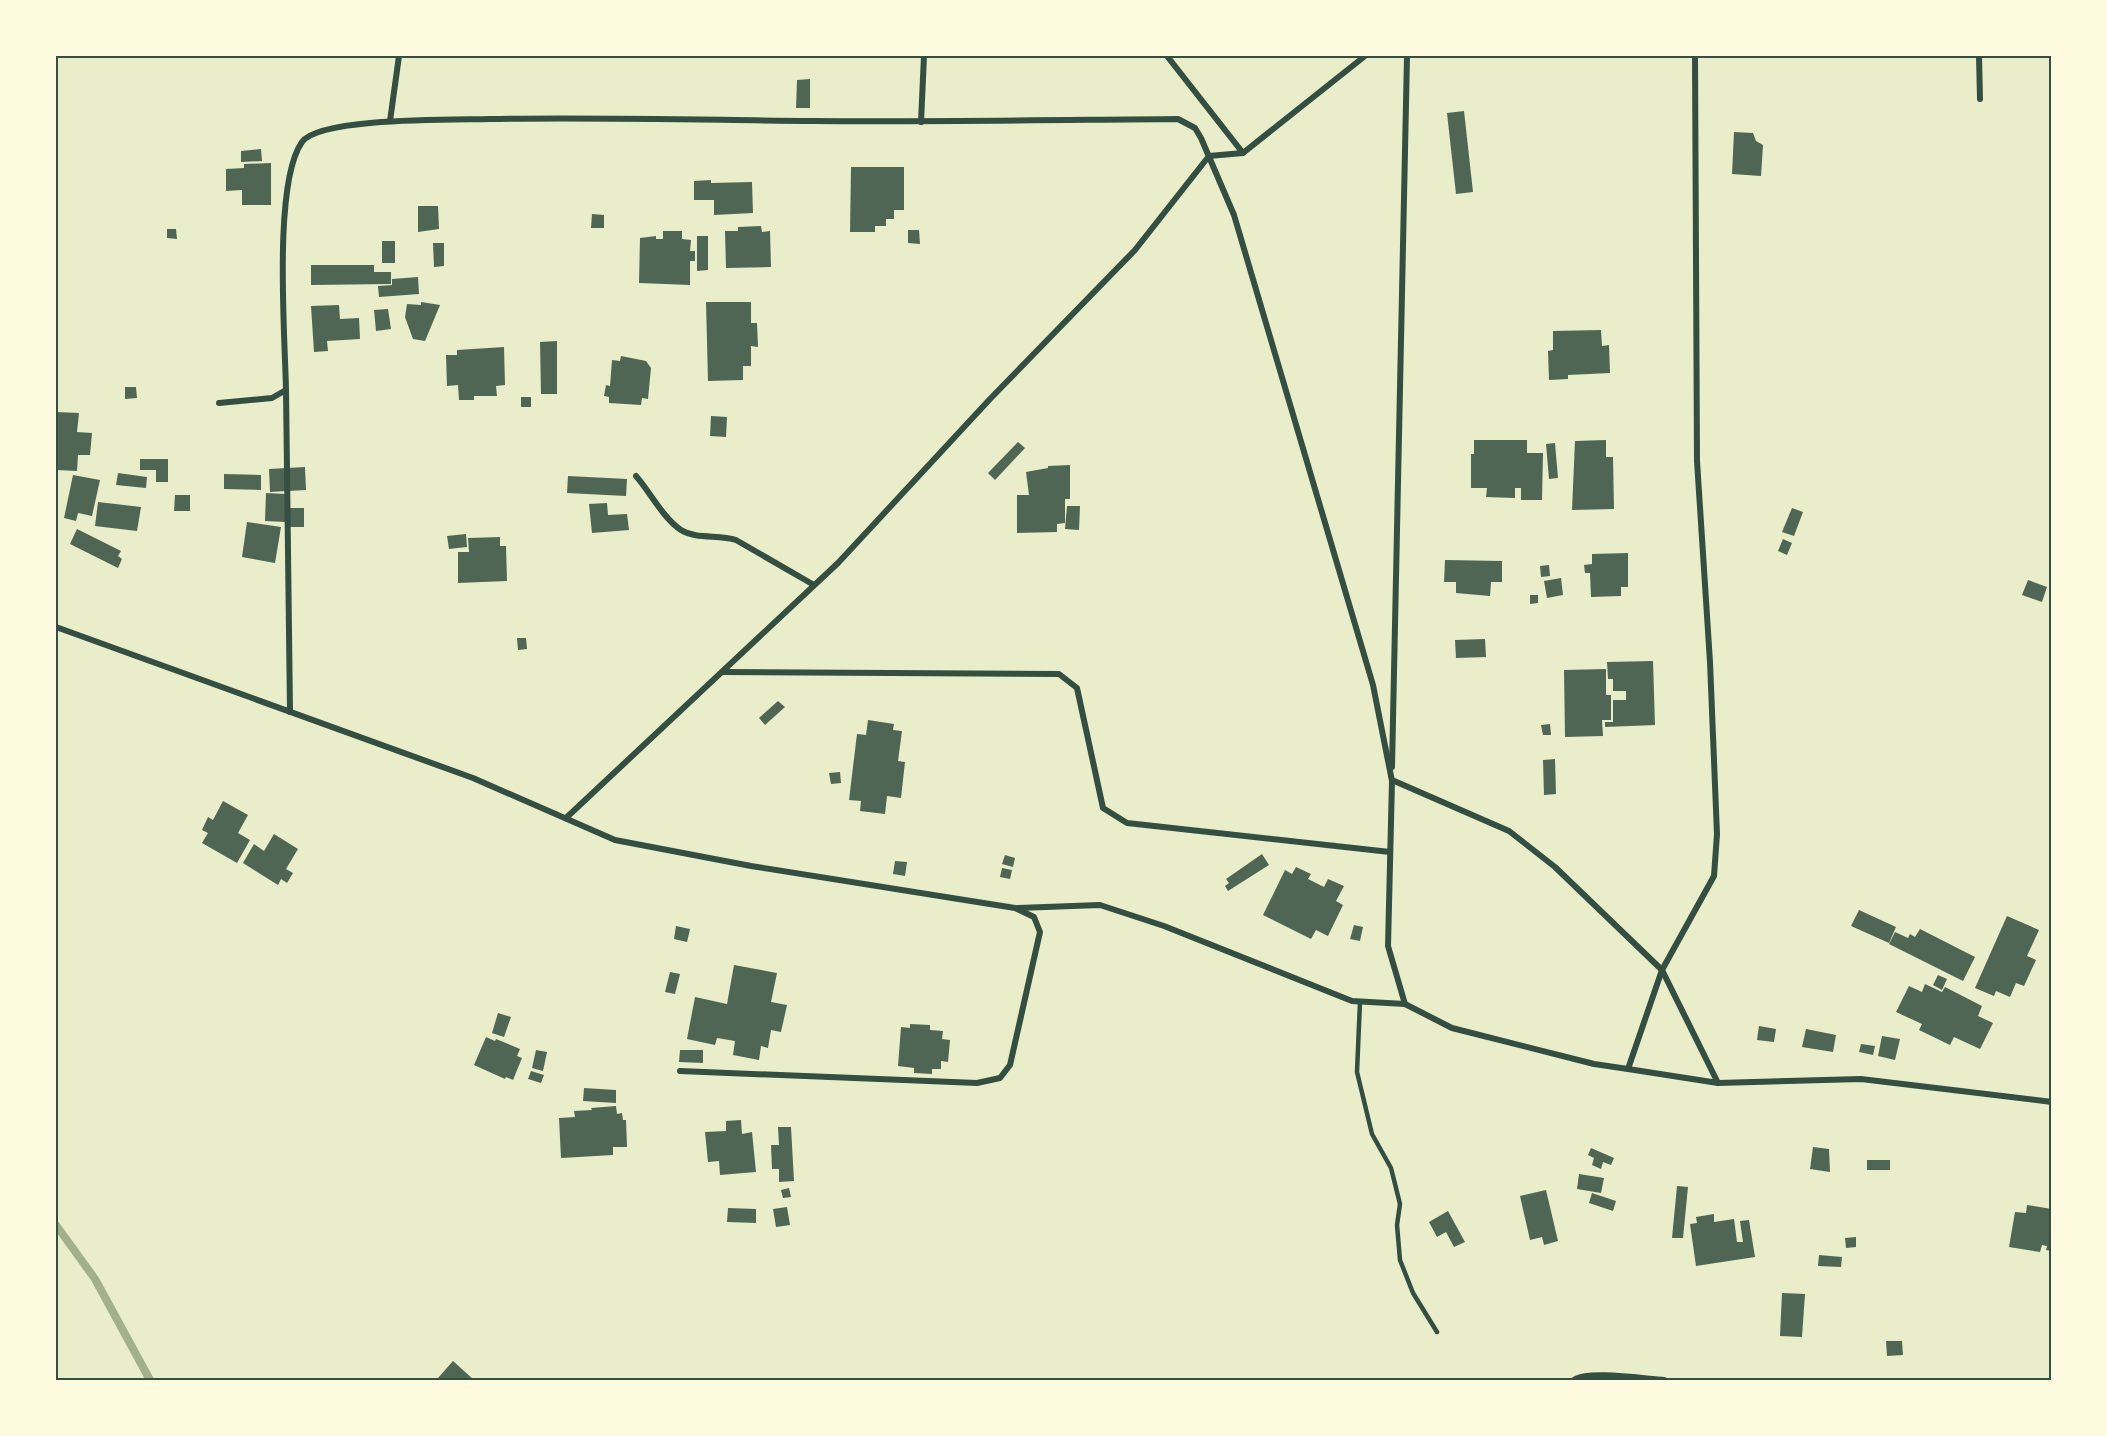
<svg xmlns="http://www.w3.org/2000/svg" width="2107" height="1436" viewBox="0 0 2107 1436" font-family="'Archivo Narrow',sans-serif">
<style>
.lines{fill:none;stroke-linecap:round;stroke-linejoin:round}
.stream{stroke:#a3b18a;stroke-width:8}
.building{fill:#4f6655}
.service{stroke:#344e41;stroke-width:4.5}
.minor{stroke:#344e41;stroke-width:6}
.neatline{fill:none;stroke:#344e41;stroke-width:2}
</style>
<rect width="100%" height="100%" fill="#e9edc9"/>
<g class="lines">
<path class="stream" d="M56,1225l39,54 55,101"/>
</g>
<g class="building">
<path d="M810,79v29h-14l1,-28z"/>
<path d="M1464,111l9,81 -17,2 -9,-81z"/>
<path d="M1734,132l19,1 3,8 7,4 -2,31 -29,-2z"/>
<path d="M261,149l1,12 -21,1v-11z"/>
<path d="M271,163v42h-29v-15l-16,1v-22l18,-1v-4z"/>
<path d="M851,167h53v43h-10v9h-8v7h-11v6h-25z"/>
<path d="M711,180v3l41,-1 1,31 -39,2v-15h-20v-19z"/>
<path d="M418,206h20l1,23 -21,3z"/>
<path d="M592,214l12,1v13h-13z"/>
<path d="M761,226l1,6 8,-1 1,36 -45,1 -1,-37h13v-4z"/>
<path d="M167,229h9l1,10 -10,-1z"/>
<path d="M908,230h11l1,14 -12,-1z"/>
<path d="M663,231h19v8l9,1 -1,11h5v10h-5v24l-51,-2 1,-45 16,-2v3h7z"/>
<path d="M697,236h11v34l-11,1z"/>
<rect x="382" y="241" width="13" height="22"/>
<path d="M433,243h11v23l-10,1z"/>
<path d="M311,265h63v7h17v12l-80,1z"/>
<path d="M418,277l1,17 -40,3 -1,-11 14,-1v-6z"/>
<path d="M421,302l19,3 -15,36 -12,-2 -8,-22 2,-13 14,1z"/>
<path d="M706,302h45v21h6l1,24 -7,-1v20h-8v14l-35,1z"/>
<path d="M339,305l1,14 19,-1 1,21 -33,2 1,10 -14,1 -3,-46z"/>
<path d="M388,309l3,20 -15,2 -2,-21z"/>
<path d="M1601,330l1,16 7,-1 1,28 -42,2v4l-19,1 -1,-29 5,-1v-19z"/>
<path d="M557,341v53h-16l-1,-52z"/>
<path d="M504,347l1,38 -9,1 1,10h-23v4h-15l-1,-15 -11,1 -1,-31h11v-5z"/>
<path d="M621,356l25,5 5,7 -3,31 -6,-1 -1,7 -32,-2v-6l-5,-1 2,-11 4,1 2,-26 8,1z"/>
<path d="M125,387h11l1,11 -12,1z"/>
<rect x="521" y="397" width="10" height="10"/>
<path d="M56,412l23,1 -2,19 15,1 -2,22h-12l-1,16 -21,-1z"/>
<path d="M711,416l16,1 -1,20 -16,-1z"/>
<path d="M1474,440h53v13h16l-1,47h-21v-12h-6v10l-29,-1 1,-9h-16v-34h3z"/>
<path d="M1606,440v17h7l1,52 -42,1 3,-69z"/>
<path d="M1018,442l7,6 -30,32 -7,-7z"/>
<path d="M1555,443l3,35 -9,1 -3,-35z"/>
<path d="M140,459h28v23h-12v-12h-16z"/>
<path d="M1070,465v34h-5v24l-8,1v8l-40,1v-38h12l-3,-23 22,-4v-2z"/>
<path d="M305,467l1,23 -36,2 -1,-23z"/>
<path d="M118,473l29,4 -1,11 -30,-3z"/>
<path d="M224,474l37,1v15l-37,-1z"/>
<path d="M73,475l27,5 -8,36 -14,-3 -2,8 -12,-3z"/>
<path d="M568,476l59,3 -1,17 -59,-3z"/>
<path d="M266,493l20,1 -1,28 -20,-1z"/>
<path d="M175,495h15v16h-16z"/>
<path d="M98,502l43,5 -4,24 -42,-5z"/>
<path d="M607,503l1,12 19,-1 2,16 -37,3 -3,-29z"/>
<path d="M1067,506h13l-1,24 -14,-1z"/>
<rect x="288" y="508" width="16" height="19"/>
<path d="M1792,508l11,4 -9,24 -12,-4z"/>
<path d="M247,522l34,5 -6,36 -33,-6z"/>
<path d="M77,529l44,22 -3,5 4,3 -4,9 -48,-24z"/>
<path d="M466,534l1,13 -18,2 -2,-13z"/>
<path d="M500,537v9h6l1,35 -49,2v-31h11l-1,-14z"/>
<path d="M1783,539l9,4 -5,12 -9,-4z"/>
<path d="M1628,553v34h-7v9l-30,1 -1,-24h-5l-1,-8 8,-1v-10z"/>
<path d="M1445,560l57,1v21h-11l-1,14 -34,-3v-11h-12z"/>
<path d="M1549,565l1,11 -9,1 -1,-11z"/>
<path d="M1561,578l2,17 -16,3 -3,-17z"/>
<path d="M2028,580l19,7 -5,15 -20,-7z"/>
<path d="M1530,595h8v8l-8,1z"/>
<path d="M517,638h9l1,11 -9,1z"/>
<path d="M1485,639l1,18 -30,1 -1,-18z"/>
<path d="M1653,661l2,64 -50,2v-5h8v-22h13v-9h-13v-12h-5l-1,-17z"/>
<path d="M1606,669v26h5v25h-9l1,16 -38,1 -1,-67z"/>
<path d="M778,701l7,6 -20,18 -6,-7z"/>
<path d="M868,720l26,4 -1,6 9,1 -4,30 7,1 -4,36 -14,-2 -2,18 -25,-3 1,-10 -12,-1 8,-66 9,1z"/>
<path d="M1550,724l1,11h-8l-2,-10z"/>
<path d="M1555,759l1,35 -12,1 -1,-35z"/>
<path d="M840,772l1,11 -10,1 -2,-11z"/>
<path d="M223,801l25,14 -10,18 12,7 -13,23 -35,-20 6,-10 -6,-3 6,-13 5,3z"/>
<path d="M274,834l24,15 -12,20 7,4 -6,10 -6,-4 -3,6 -35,-22 11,-19 10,7z"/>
<path d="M1262,854l7,11 -41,26 -3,-5 4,-3 -3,-4z"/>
<path d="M1005,855l10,3 -2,9 -11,-3z"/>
<path d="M895,861l12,1 -2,14 -12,-2z"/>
<path d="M1296,867l15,7 -3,5 16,8 4,-8 16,7 -8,15 7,4 -15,31 -12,-6 -5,9 -48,-24 22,-45 7,4z"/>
<path d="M1002,868l10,2 -2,9 -10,-2z"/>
<path d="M1859,910l37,17 -7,16 -38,-17z"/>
<path d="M2007,916l32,14 -12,26 9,4 -12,26 -8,-3 -6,14 -14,-6 -2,5 -19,-8z"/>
<path d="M1354,925l9,2 -3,14 -10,-2z"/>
<path d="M676,926l14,3 -3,13 -13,-3z"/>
<path d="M1920,929l55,28 -12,24 -74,-37 6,-12 13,6 2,-4 5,3z"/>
<path d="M734,965l43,8 -6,29 16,3 -6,27 -10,-2 -3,18 -7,-2 -2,14 -26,-5 2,-14 -18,-3 -2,7 -28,-6 8,-42 32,7z"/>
<path d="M670,972l10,2 -5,20 -10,-2z"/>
<path d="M1938,975l9,4 -5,11 -9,-5z"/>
<path d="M1925,984l17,8 3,-5 37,19 -4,10 15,7 -13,26 -26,-12 -4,8 -31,-15 3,-6 -26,-12 13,-26 13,6z"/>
<path d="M498,1013l13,4 -7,20 -12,-4z"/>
<path d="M910,1024l20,1v5l13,1 -1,8 8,1 -2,22 -7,-1v8h-9v5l-18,-1v-5l-16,-2 3,-39 9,1z"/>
<path d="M1759,1026l17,3 -2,13 -17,-2z"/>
<path d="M1806,1029l30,6 -3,17 -31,-5z"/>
<path d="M1882,1036l18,3 -5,21 -17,-4z"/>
<path d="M486,1037l9,4 1,-2 24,10 -3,7 5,2 -9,22 -7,-3 -1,2 -31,-14z"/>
<path d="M1861,1044l14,2 -2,9 -14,-3z"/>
<path d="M536,1050l11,2 -4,19 -11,-3z"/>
<path d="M680,1050h23v13l-24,-1z"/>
<path d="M531,1071l13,4 -3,8 -13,-4z"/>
<path d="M584,1088l32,2v13l-33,-2z"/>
<path d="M616,1106l1,8 5,-1 1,7h3l1,27h-14v8l-52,3 -2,-40 16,-1 -1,-6 18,-1 -1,-2z"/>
<path d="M741,1120l1,14 10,-2 4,40 -36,3 -1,-14 -11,1 -3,-30 21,-1v-10z"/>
<path d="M778,1127h13l3,54 -15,1v-13h-7l-1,-24h8z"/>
<path d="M1813,1147l16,2 1,23 -20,-3z"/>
<path d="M1591,1148l23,10 -3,7 -8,-3 -2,7 -9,-4 2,-7 -6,-3z"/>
<rect x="1867" y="1160" width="23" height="10"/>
<path d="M1579,1174l25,4 -3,15 -24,-4z"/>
<path d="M1677,1186l11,1 -5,51h-11z"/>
<path d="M789,1188l2,9 -8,1 -2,-8z"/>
<path d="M1546,1190l12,51 -14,4 -2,-8 -12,3 -10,-44z"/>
<path d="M1592,1193l24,8 -3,10 -24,-8z"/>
<path d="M2027,1205l25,4v42l-6,-1 1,-4 -5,-1 -2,7 -31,-5 6,-35 11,1z"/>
<path d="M787,1207l3,18 -14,2 -3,-18z"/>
<path d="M728,1208l28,1v14l-29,-1z"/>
<path d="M1448,1211l17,31 -11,5 -8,-15 -9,5 -8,-15z"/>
<path d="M1714,1214v8l20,-3 3,23h6l-3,-21 9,-1 6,37 -59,9 -6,-42 7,-1 -1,-6z"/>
<path d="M1856,1237v10l-10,1 -1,-10z"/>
<path d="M1819,1255l23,2 -1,10 -23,-1z"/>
<path d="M1782,1293l23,1 -3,43 -22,-1z"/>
<path d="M1886,1341h16l1,14 -16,1z"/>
<path d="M453,1361l21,19h-33l-3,-2z"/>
</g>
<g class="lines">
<path class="service" d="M1360,1002l-3,70 15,62 19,34 9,36 -3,21 3,35 13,33 24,39"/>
<g class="minor">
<path d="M1167,56l76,97"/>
<path d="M1979,56l1,43"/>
<path d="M390,121l9,-65"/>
<path d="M921,122l3,-66"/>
<path d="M286,390l4,322"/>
<path d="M219,403l53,-5 14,-8c-1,-54 -13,-207 16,-248 18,-25 154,-22 188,-23 108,-2 217,1 324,2 122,1 243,-1 364,-2l17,9 6,10 33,77 139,470 19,96 -4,165 17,58 47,24 142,36 34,5 90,14 143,-4 191,23"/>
<path d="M636,476c14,16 27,42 45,54 16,10 38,4 55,10l78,45"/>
<path d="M56,627l417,151 142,62 136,26 264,42 19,9 6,15 -30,133 -10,13 -23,5 -297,-12"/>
<path d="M723,672l336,2 18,14 26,120 24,15 263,29"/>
<path d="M1392,767l15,-711"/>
<path d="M1392,780l117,51 46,36 107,103 56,113"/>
<path d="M566,818l272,-255 152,-164 145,-149 74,-94 34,-3 122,-97"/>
<path d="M1018,908l82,-3 64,21 188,75 53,3"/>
<path d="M1628,1069l34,-99 52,-94 3,-42 -7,-172 -13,-201 -2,-405"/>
<path d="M1574,1380c14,-10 71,-1 90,0"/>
</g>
</g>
<rect width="2107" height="1436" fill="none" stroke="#fefae0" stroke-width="114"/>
<rect x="57" y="57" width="1993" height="1322" class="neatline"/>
</svg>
